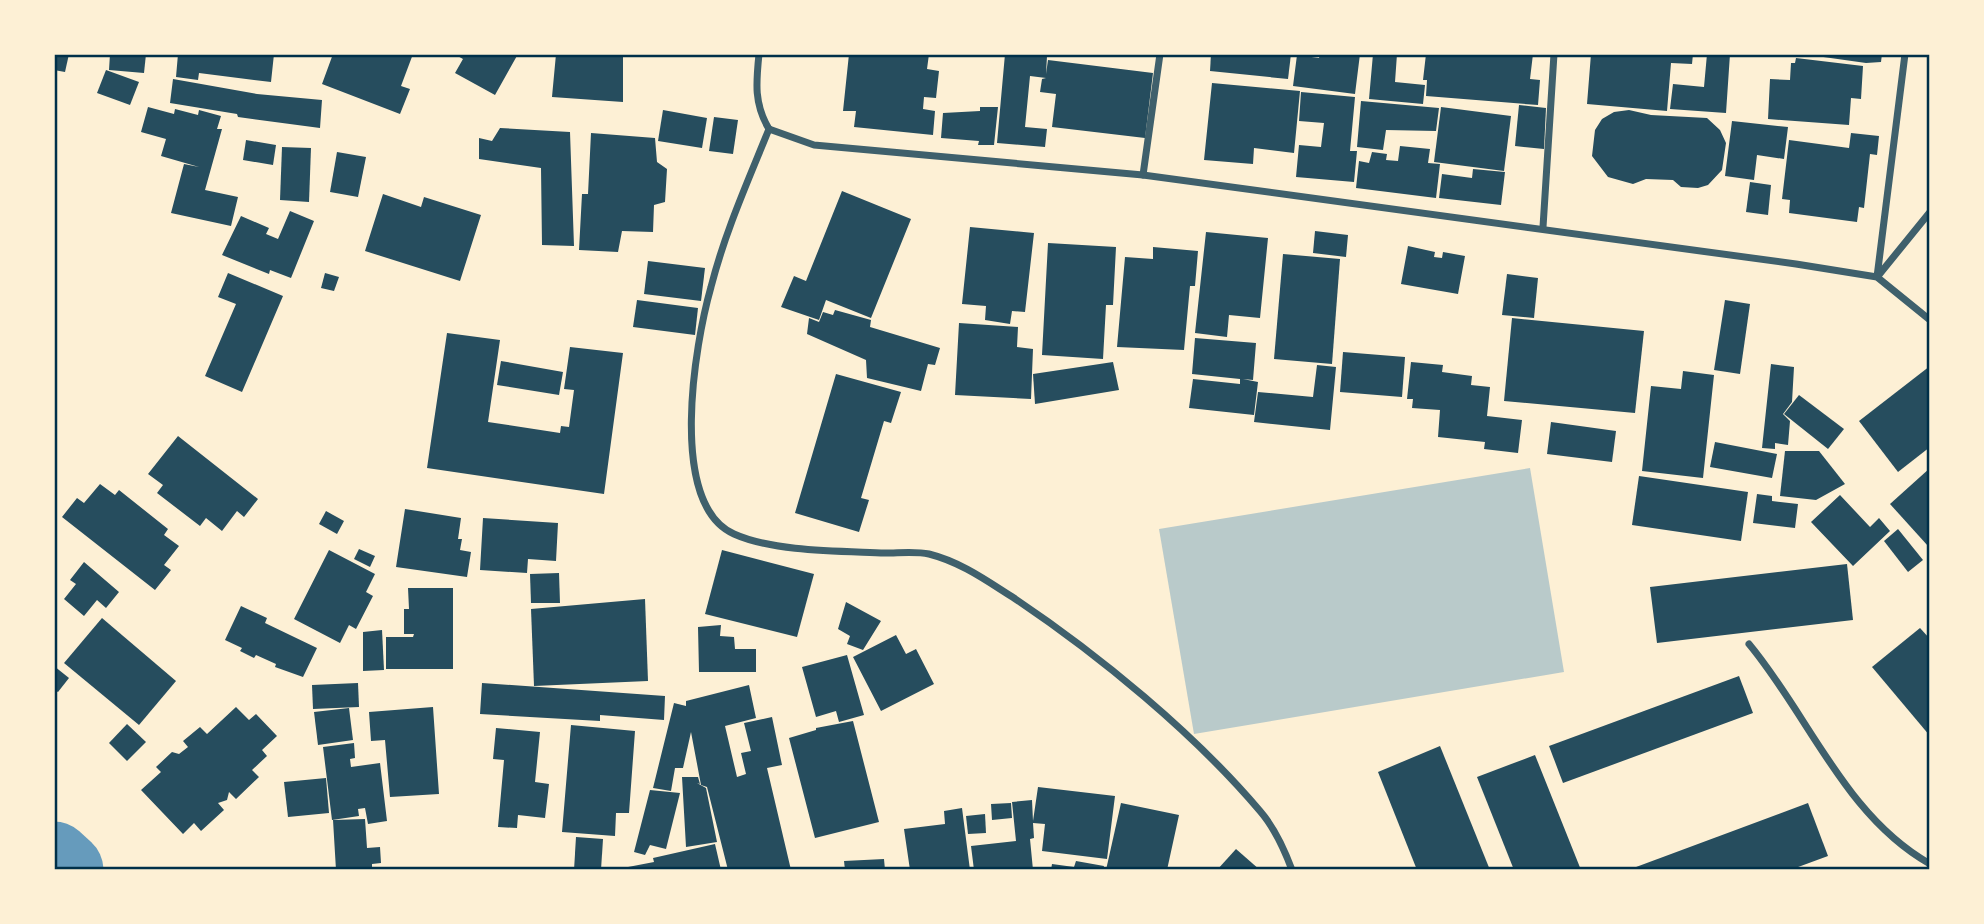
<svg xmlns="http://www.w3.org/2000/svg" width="1984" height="924" viewBox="0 0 1984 924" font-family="'IBM Plex Sans',sans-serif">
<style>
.green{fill:#b9caca}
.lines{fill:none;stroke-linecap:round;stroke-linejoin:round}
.river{stroke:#669bbc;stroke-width:75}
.building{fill:#264d5e}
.minor{stroke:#3f606c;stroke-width:7}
.neatline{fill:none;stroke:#003049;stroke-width:2.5}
</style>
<rect width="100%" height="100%" fill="#fdf0d5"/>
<path class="green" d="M1530,468l34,204 -370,62 -35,-205z"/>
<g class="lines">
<path class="river" d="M54,859l12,11"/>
</g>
<g class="building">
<path d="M54,54h15l-4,18 -11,-2z"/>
<path d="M110,54h36l-2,19 -35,-3z"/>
<path d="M178,54h96l-3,28 -72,-9 -1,7 -22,-3z"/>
<path d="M333,54h80l-12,32 9,3 -10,25 -78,-30z"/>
<path d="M454,54h64l-23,41 -40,-22 8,-14z"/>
<path d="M556,54h67v48l-71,-5z"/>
<path d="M849,54h80l-2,15 12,2 -3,27 -12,-1 -1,12 12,2 -2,24 -79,-8 2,-16h-13z"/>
<path d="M1005,54l42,2 -1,18 2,-14 105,13 -8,65 -93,-11 4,-33 -16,-2 2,-13 4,-1 -16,-2 -5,51 22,2 -2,18 -48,-4z"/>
<path d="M1211,54h80l-3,25 -78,-8z"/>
<path d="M1320,54h40l-5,40 -62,-8 4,-31 22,3z"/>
<path d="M1373,54h24l-2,28 30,3 -2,19 -54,-5z"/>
<path d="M1426,54h107l-3,25 10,1 -2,25 -112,-9 1,-16h-4z"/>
<path d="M1591,54h102l-1,10 -21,-1 -4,48 -80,-7z"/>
<path d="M1707,54h23l-4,59 -56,-4 3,-25 31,3z"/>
<path d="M1802,54h80l-1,8 -15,1z"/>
<path d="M1796,58l67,8 -2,33 -10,-1 -2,27 -81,-6 2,-40 20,1 1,-17h4z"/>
<path d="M106,70l33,12 -9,23 -33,-12z"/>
<path d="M173,79l84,15 65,6 -2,28 -82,-11 -1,-3 -67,-11z"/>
<path d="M1212,83l88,8 -6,62 -40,-5 -1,16 -49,-4z"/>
<path d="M1301,92l54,5 -5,54h7l-3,31 -58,-5 3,-32 22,2 3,-24 -25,-2z"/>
<path d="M1361,101l78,7 -3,23 -50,-1 -3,20 -26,-3z"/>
<path d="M1519,105l27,3 -2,41 -29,-3z"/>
<path d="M148,107l26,7 1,-5 23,6 1,-5 22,6 -4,13h5l-17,61 33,7 -7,29 -60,-13 13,-49 15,3 -38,-11 5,-17 -25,-7z"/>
<path d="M980,107h18l-4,38h-16l1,-4 -38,-3 2,-25 37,-2z"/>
<path d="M1441,107l70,9 -7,55 -70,-9z"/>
<path d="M663,110l44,8 -5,30 -44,-7z"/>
<path d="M1629,110l22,5 56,3 13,12 6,13 -4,27 -14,15 -10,3 -17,-1 -8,-7 -27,-1 -13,5 -25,-7 -16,-21 3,-26 7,-11 12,-7z"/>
<path d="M714,117l24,3 -5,34 -24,-3z"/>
<path d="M1732,121l56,6 -4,32 -27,-4 -3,25 -29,-4z"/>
<path d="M500,128l70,4 4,114 -32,-1 -1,-77 -62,-9v-21l13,3z"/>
<path d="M591,133l64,5 2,24 10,7 -2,33 -11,3 -1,27 -31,-1 -4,21 -39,-2 3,-56h6z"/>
<path d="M1851,133l28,3 -2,19 -7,-1 -6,54 -5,-1 -2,15 -68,-9 1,-13 -8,-1 7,-59 60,8z"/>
<path d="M246,140l30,5 -3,20 -30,-5z"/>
<path d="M1400,146l30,3 -2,14 12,1 -4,34 -80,-10 3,-27 10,2 3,-11 15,2 -1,6 12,1z"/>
<path d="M282,147l29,1 -2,54 -29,-2z"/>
<path d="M337,152l29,5 -8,40 -28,-5z"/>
<path d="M1473,169l32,3 -4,33 -62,-7 3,-24 30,4z"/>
<path d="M1750,182l21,3 -3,30 -22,-3z"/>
<path d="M842,191l69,28 -40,99 -45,-18 -7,20 -38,-13 13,-31 12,5z"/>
<path d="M383,194l38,13 3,-10 57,18 -21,66 -95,-30z"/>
<path d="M290,211l24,10 -23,57 -21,-8 -1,4 -47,-19 19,-39 28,12 -3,6 12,5z"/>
<path d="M970,227l64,6 -9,79 -13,-1 -2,13 -25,-4 1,-14 -24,-2z"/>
<path d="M1315,231l33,4 -2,22 -33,-4z"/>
<path d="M1206,232l62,6 -8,80 -31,-3 -2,22 -32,-4z"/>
<path d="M1048,243l68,4 -3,58h-7l-3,54 -61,-4z"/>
<path d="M1408,246l27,6 -1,5 8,1 1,-6 22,4 -7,38 -57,-10z"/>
<path d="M1153,247l45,4 -3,35h-5l-6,64 -67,-3 8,-90 28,2z"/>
<path d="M1283,254l57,5 -8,105 -58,-5z"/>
<path d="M648,261l57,7 -4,33 -57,-7z"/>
<path d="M228,273l55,23 -41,96 -37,-16 31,-72 -18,-7z"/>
<path d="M325,273l14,4 -5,14 -13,-3z"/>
<path d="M1507,274l31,4 -4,40 -32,-3z"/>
<path d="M637,300l61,8 -3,27 -62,-8z"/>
<path d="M1725,300l25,4 -10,70 -26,-4z"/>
<path d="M835,310l36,10 -1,7 70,21 -5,17 -7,-1 -7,27 -54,-13 -1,-18 -59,-26 2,-16 10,4 4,-10 10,3z"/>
<path d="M1512,318l132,13 -9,82 -131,-12z"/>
<path d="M959,323l59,4 -1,20 16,2 -2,50 -76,-4z"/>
<path d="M447,333l53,7 -12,82 72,11 1,-7 8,1 5,-37 -10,-1 6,-42 53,6 -19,141 -177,-26z"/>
<path d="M1195,338l61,5 -3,37 -10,-1 15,3 -4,33 -65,-7 4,-29 47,5v-5l-48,-5z"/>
<path d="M1343,352l62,5 -3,40 -62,-5z"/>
<path d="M501,361l62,11 -4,23 -62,-10z"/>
<path d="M1113,362l6,28 -84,14 -2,-30z"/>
<path d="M1411,362l32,3 -1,7 30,4 -1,9 19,2 -3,29 35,4 -4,33 -34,-4 1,-7 -47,-5 2,-27 -28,-2 1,-9h-6z"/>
<path d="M1771,364l23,3 -2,35 -9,12 -3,-3 10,10 -2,24 -13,-2v6l-13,-1z"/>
<path d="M1317,365l19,2 -6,63 -76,-8 4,-30 55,5z"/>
<path d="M1930,366v81l-32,25 -39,-51z"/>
<path d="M1683,371l31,4 -11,103 -61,-7 9,-85 30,3z"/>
<path d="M836,374l65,18 -10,31 -7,-2 -23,77 8,2 -10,32 -64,-19z"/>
<path d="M1799,395l45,34 -16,20 -44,-35z"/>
<path d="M1551,422l65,9 -4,31 -65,-8z"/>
<path d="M178,436l80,63 -14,18 -7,-6 -15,20 -16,-13 -6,8 -43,-33 6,-8 -15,-11z"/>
<path d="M1715,442l62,12 -5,24 -62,-11z"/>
<path d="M1785,451h34l26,33 -29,16 -36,-4z"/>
<path d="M1930,468v76l-2,2 -38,-42z"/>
<path d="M1639,476l109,16 -7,49 -109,-16z"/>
<path d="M100,484l15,11 4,-5 49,39 -4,6 15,11 -15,19 7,5 -16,20 -93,-73 15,-19 7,5z"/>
<path d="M1757,494l15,2v5l26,3 -3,24 -42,-5z"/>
<path d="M1840,495l30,32 9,-9 11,13 -37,35 -42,-44z"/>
<path d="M405,509l56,9 -3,21h4l-2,11 11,2 -4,25 -71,-10z"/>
<path d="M326,511l18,10 -7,13 -18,-10z"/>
<path d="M483,518l75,5 -2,38 -28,-2 -1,14 -47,-3z"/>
<path d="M1898,529l25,31 -15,12 -24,-31z"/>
<path d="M359,549l16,7 -5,11 -16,-8z"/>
<path d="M329,550l46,24 -9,18 7,4 -17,33 -7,-4 -9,18 -46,-24z"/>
<path d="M722,550l92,24 -17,63 -92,-23z"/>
<path d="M84,562l35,30 -13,16 -9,-8 -13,16 -20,-17 12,-15 -6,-4z"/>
<path d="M1847,564l6,56 -196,23 -7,-56z"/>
<path d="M559,573l1,30h-29l-1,-29z"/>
<path d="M408,588h45v81h-67v-32h27l1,-3h-10v-25h5z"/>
<path d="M645,599l3,82 -114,5 -3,-77z"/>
<path d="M846,602l35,19 -18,29 -16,-6 3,-8 -12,-7z"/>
<path d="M241,606l26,12 -2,5 52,25 -14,29 -28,-10 1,-3 -20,-9 -2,3 -14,-7 2,-3 -17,-8z"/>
<path d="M102,618l74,63 -37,44 -75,-62z"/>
<path d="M721,625l-1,11 14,1 1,12h21v23h-57l-1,-45z"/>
<path d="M1920,628l10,11v97l-58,-69z"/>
<path d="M382,630l2,40 -21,1v-39z"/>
<path d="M896,635l10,19 10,-5 18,35 -53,27 -28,-54z"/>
<path d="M847,655l17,60 -25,7 -3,-11 -20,6 -14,-50z"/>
<path d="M54,666l15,12 -11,14 -4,-2z"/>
<path d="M1739,676l14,37 -190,70 -14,-37z"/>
<path d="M358,683l1,24 -46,2 -1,-24z"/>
<path d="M482,683l183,13 -1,24 -64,-5v6l-120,-7z"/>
<path d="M749,685l7,33 -31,8 12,51 9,-3 -5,-21 10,-2 -7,-28 28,-6 10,48 -15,3 24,102h-63l-21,-83 -6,-2 -10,-53 -8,36h-8l-4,23 -18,-3 21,-85 12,3v-5z"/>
<path d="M236,707l13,13 7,-6 21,22 -15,14 5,6 -15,14 7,7 -23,22 -7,-7 -2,8 -9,3 6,7 -23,21 -7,-8 -11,11 -42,-44 20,-18 -5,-5 16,-15 7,2 9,-7 -5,-6 17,-14 7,7z"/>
<path d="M433,707l6,87 -49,3 -5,-57 -14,1 -2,-29z"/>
<path d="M349,708l4,32 -35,5 -4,-33z"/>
<path d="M853,721l26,101 -64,16 -26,-100 27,-8v-2z"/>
<path d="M127,724l19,18 -19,19 -18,-18z"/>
<path d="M571,725l64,6 -6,82h-13l-1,23 -53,-4z"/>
<path d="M496,728l44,4 -5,50 14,2 -4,34 -27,-3 -1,13 -19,-1 6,-67 -11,-1z"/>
<path d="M354,743l1,15 -5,1 1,8 29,-4 7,58 -19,3 -3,-16 -7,1 1,7 -27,4 -9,-73z"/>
<path d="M1440,746l50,124h-73l-39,-98z"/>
<path d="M1535,755l46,115h-67l-37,-93z"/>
<path d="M682,777h16l2,7 -3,-1 9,5 11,54 -31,5z"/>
<path d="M326,778l3,35 -41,4 -4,-35z"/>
<path d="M1038,787l77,9 -8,63 -65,-8 3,-27 -12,-1 1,15 -4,1 3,31h-59l-3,-24 45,-5 -4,-39 20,-2 1,21z"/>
<path d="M650,790l30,3 -14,56 -16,-4 -5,10 -11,-3z"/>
<path d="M1011,803l1,15 -20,2 -1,-16z"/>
<path d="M1121,803l58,12 -12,55h-61z"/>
<path d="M1808,803l20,53 -38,14h-162z"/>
<path d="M962,808l8,62h-60l-6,-41 41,-5 -1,-13z"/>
<path d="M985,814l1,19 -18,1 -2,-18z"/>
<path d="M365,819l2,29 13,-1 1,16 -9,1v6h-36l-3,-50z"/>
<path d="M576,837l27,2 -2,31h-27z"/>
<path d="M715,844l6,26h-94l1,-3 26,-5 -1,-4z"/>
<path d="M1236,849l24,21h-43z"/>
<path d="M884,859l1,11h-40l-1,-9z"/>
<path d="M1076,861l28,5 -1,4h-52l1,-6 22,3z"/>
</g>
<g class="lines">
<g class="minor">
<path d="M759,54c-3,29 -5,50 10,75"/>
<path d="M769,129l45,16 329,30 653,89 81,13 53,43"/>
<path d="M769,129c-21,52 -44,103 -58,158 -16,56 -44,217 23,247 40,18 107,17 151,19 14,0 31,-2 44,1 32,8 58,27 85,44 85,57 180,135 246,213 13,15 25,40 32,59"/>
<path d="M1143,175l17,-121"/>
<path d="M1543,227l11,-173"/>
<path d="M1878,276l52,-64"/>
<path d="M1877,277l28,-223"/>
<path d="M1749,644c60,72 96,172 181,220"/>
</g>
</g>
<rect width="1984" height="924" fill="none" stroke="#fdf0d5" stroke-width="112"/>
<rect x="56" y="56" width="1872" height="812" class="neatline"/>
</svg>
